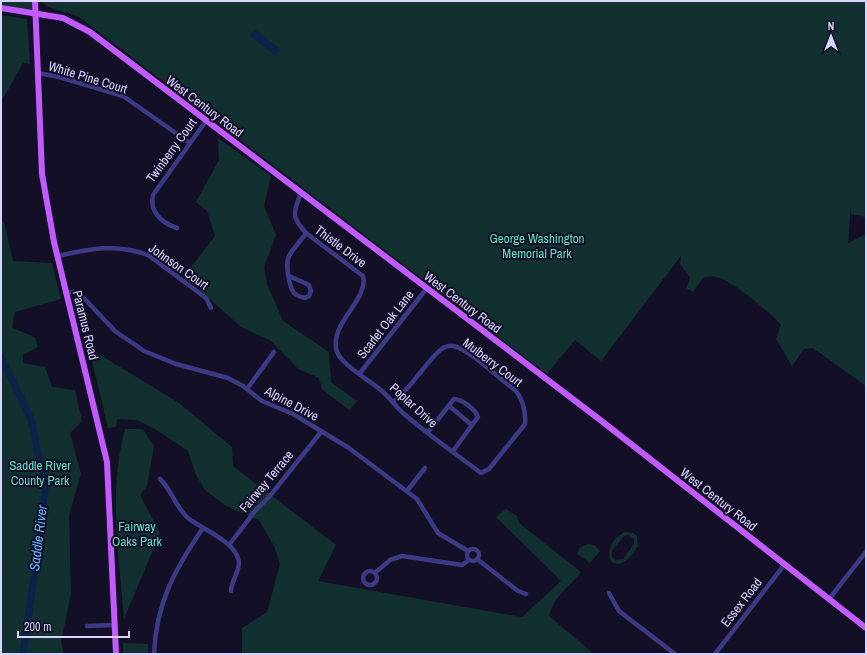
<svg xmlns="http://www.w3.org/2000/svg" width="867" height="655" viewBox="0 0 867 655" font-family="'Archivo Narrow',sans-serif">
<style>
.green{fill:#12302f;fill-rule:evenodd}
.water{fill:#0c2248}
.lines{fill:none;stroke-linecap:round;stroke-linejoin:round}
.river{stroke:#0c2248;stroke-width:7}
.minor{stroke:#3d3a85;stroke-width:4.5}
.major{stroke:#c25bff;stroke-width:6}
.labels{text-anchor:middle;stroke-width:4;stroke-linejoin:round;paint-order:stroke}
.street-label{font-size:13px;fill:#d9d4ff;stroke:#130f26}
.park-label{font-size:13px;fill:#5fe0c0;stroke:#130f26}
.water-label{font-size:14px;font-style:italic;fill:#62b6ff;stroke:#130f26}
</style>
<rect width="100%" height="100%" fill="#130f26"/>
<g class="green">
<path d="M1,1h34v12l-34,-5z"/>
<path d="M41,1h825v216l-15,-3v-9l-3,38 18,-9v152l-53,-38 -9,1 -12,17 -16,-27 5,-14c-9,-11 -51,-46 -64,-48 -4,-1 -9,0 -13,0l-11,15 -7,-4 4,-10 -10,-14 1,-8 -80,105 -26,-21 -28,34 -468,-357c-11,-6 -30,-6 -38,-16z"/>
<path d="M1,15l26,4 3,45 -7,-1 -22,39z"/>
<path d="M218,138l53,38 -7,30 12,29 -12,32 3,17 16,37 46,31 2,30 26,19 -8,9 -27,-21 -3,-11 -21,-9 -27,-28 -30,-14 -57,-51 31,-40 -8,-25 -11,-9 23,-42z"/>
<path d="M1,221l3,1 9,39 39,2 9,36 -46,13 -3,16 23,9 3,10 -15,8v8l22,4 7,20 23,3 7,31 -12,12 11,41 -12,41 2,78 -10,49 3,12h-63z"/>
<path d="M89,348l90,55 53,44 1,19 103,79 -18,36 204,36 39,-36 -65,-64 10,-8 11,7 2,7 62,49c-13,17 -26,22 -32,44l45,38h-352v-26l25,-16 13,-48 -6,-18 -15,-26 -33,-14 -21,-16 -9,-15 -8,-24 -33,-22 -18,-9 -20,-1 -1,8 -8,1z"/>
<path d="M125,429h18l11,17 -7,40 -7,9 20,38 -36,86c-5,-64 -16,-127 1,-190z"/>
<path d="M626,532l7,1 4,3 1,10c-7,9 -12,21 -25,17 -10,-10 2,-28 13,-31zM629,535l5,4v5l-11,15 -8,1 -3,-4v-5l12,-15z"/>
<path d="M588,544l6,1 6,6 -10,12 -13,-9 3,-7z"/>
<path d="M123,643l25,1v10h-25z"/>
</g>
<path class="water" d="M255,29l26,21 -5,6 -26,-20z"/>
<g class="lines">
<path class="river" d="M1,357l30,62 14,69 -8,68 -14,98"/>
<g class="minor">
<path d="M38,73l21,4 64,19 67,47"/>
<path d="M301,193c-8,20 -10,24 5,40l57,43c6,23 -31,45 -27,72 1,15 35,33 46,43 8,7 14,16 21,22 25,22 52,40 78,60l8,-4 36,-45c1,-11 -2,-24 -9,-33 -14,-10 -46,-41 -62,-45 -6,-1 -12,2 -16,6 -16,16 -27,36 -45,50"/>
<path d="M177,228c-15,-5 -28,-16 -24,-33l53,-74"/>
<path d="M58,256c32,-7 59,-13 90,-1l58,43 5,10"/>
<path d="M289,276l20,9 2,6 -2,5 -4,2c-4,-1 -8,-2 -11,-5 -5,-7 -9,-29 -5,-37 4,-8 12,-15 17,-23"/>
<path d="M67,293l6,-1 7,2 35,37 29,20 32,13 52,14 15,8 19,15 31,13 56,34 68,51 21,34 30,18"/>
<path d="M360,373l67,-85"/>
<path d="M247,389l27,-37"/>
<path d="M449,406l23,19"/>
<path d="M428,432l26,-33c8,0 22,11 24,18l-25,34"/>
<path d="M160,479c12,11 15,28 28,39 14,11 45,23 50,40 4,11 -7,22 -7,33"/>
<path d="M407,491l18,-23"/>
<path d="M229,545l26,-34 14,-14 52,-65"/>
<circle cx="473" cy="555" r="6"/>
<path d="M477,559l41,32 8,3"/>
<circle cx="370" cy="578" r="7"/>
<path d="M376,572l14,-12 12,-4 60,9 7,-5"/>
<path d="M609,593l10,18 56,43"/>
<path d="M829,599l37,-47"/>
<path d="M87,626l29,-1"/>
<path d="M154,654c2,-51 21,-85 49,-126"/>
<path d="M715,654l70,-90"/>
</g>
<g class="major">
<path d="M35,1l7,173 12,68 53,220 9,192"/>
<path d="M1,8l62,10 27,14 509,387 267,209"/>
</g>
</g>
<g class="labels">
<g class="street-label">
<text transform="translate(88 77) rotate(17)" y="5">White Pine Court</text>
<text transform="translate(205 106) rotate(37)" y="5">West Century Road</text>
<text transform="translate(171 150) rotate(-54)" y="5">Twinberry Court</text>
<text transform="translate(341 246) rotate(37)" y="5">Thistle Drive</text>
<text transform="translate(179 266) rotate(35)" y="5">Johnson Court</text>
<text transform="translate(463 302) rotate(37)" y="5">West Century Road</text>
<text transform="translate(385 324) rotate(-52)" y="5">Scarlet Oak Lane</text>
<text transform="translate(86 325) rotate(76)" y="5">Paramus Road</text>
<text transform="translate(493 362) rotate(37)" y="5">Mulberry Court</text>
<text transform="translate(292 403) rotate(28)" y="5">Alpine Drive</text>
<text transform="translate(414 405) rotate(42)" y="5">Poplar Drive</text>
<text transform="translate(266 481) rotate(-50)" y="5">Fairway Terrace</text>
<text transform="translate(719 499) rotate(38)" y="5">West Century Road</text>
<text transform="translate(741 602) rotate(-52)" y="5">Essex Road</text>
</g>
<g class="park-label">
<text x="537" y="243">George Washington<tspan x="537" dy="15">Memorial Park</tspan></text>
<text x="40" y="470">Saddle River<tspan x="40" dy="15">County Park</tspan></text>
<text x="137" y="531">Fairway<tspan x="137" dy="15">Oaks Park</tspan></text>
</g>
<g class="water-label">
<text transform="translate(38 538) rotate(-83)" y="5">Saddle River</text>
</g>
</g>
<rect width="867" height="655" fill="none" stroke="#d9d4ff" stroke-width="4"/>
<g transform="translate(831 36)" stroke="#130f26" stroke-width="3" paint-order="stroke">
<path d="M0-3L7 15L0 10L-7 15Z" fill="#d9d4ff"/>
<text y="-6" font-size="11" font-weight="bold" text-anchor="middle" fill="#d9d4ff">N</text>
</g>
<path d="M18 631v6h111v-6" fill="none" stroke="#d9d4ff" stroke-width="2"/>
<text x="24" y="631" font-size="12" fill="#d9d4ff" stroke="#130f26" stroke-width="3" paint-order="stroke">200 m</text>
</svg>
